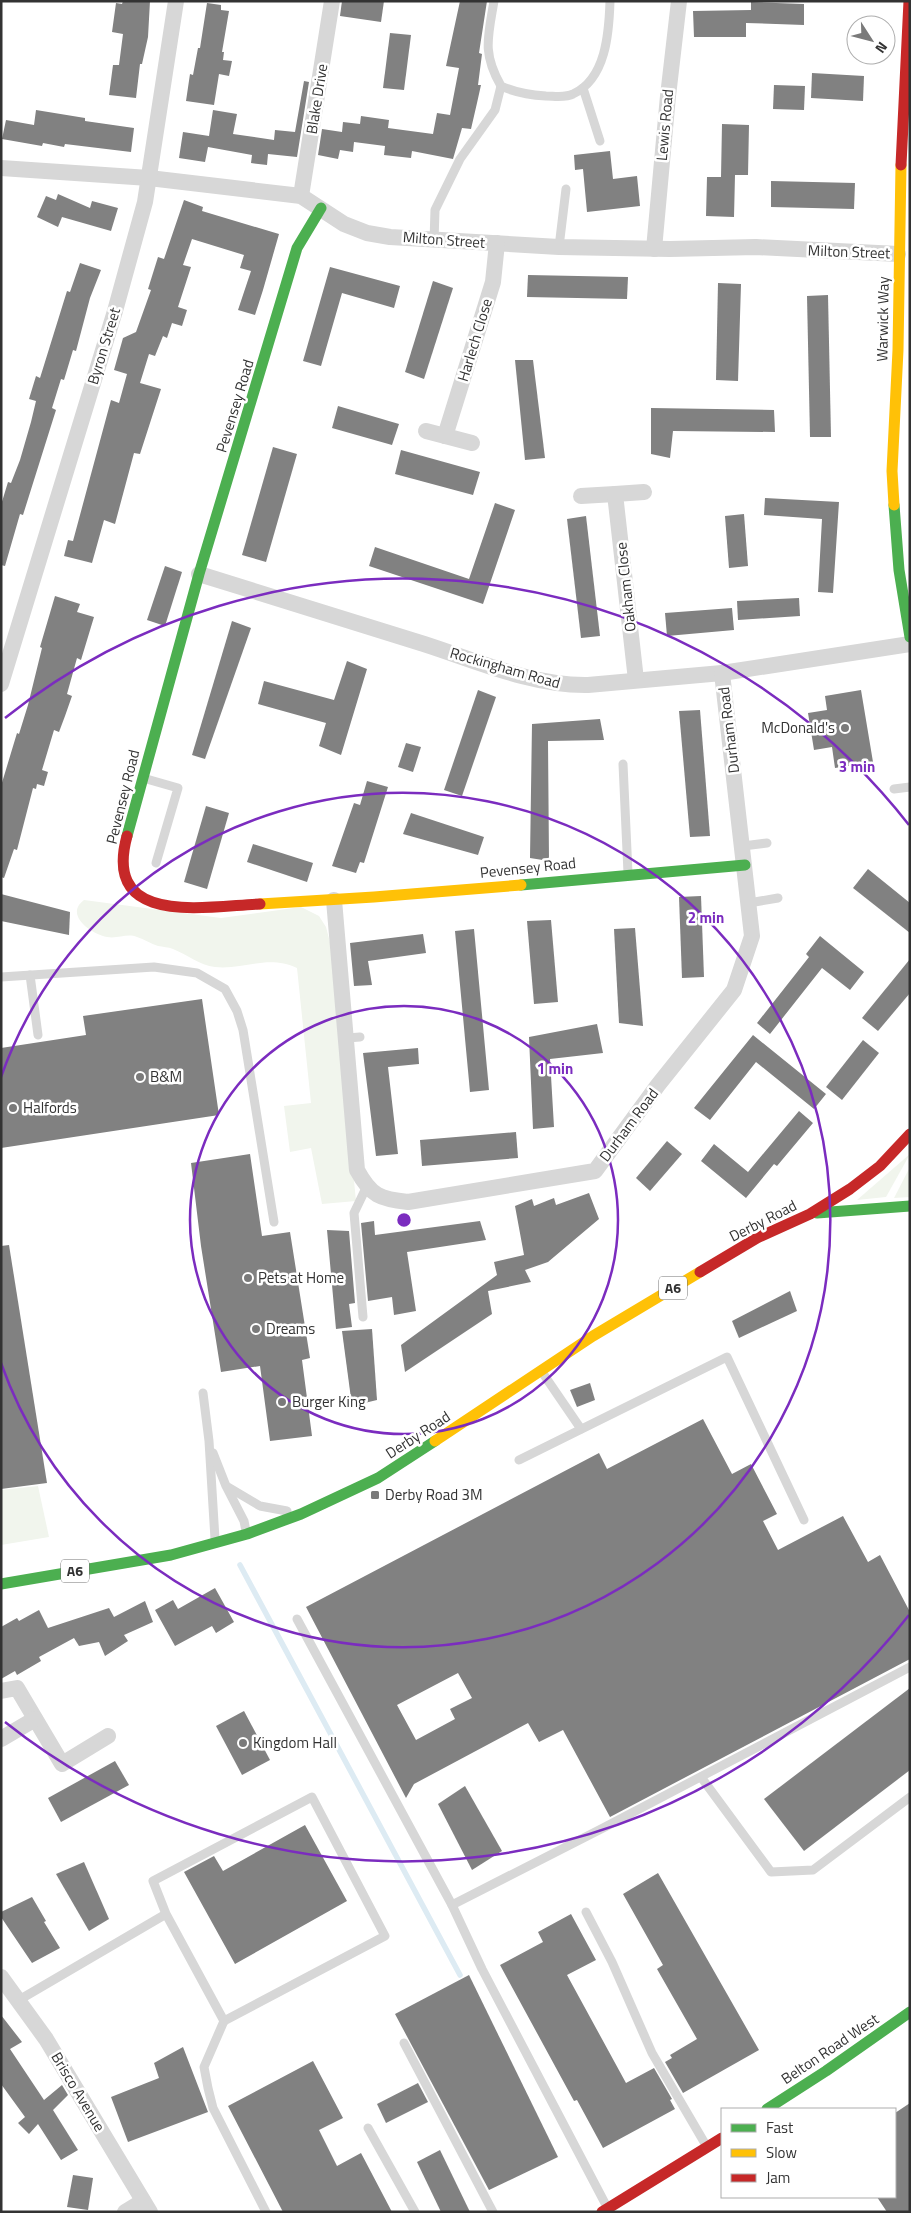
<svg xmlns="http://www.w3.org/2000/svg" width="911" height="2213" viewBox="0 0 911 2213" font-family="'Titillium Web',sans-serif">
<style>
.green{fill:#f1f5ed}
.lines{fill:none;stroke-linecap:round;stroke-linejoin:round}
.stream{stroke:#ddebf3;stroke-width:5.5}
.building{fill:#818181;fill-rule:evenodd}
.lane{stroke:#d7d7d7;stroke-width:9}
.street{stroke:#d7d7d7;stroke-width:16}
.fast{stroke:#4caf50;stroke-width:11}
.slow{stroke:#ffc107;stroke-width:11}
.jam{stroke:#c62828;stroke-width:11}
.ring{fill:none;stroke:#7b2cbf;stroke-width:2.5}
.poi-dot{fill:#7a7a7a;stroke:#fff;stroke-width:2}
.labels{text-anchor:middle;stroke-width:5;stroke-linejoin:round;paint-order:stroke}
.shield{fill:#fff;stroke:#707070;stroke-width:1}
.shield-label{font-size:14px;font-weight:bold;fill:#333}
.street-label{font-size:15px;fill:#333;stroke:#fff}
.poi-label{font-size:15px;fill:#333;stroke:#fff;text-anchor:start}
.centre{fill:#7b2cbf;stroke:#fff;stroke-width:2.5}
.ring-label{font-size:15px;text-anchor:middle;font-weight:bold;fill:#7b2cbf;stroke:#fff;stroke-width:5;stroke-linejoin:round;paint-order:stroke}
</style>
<rect width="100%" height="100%" fill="#fff"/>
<g class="green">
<path d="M84,900l137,18 80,-11 18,9 7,11 5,19 25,255 -34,3 -11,-56 -21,4 -6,-46 27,-3 -14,-135c-29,-14 -53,2 -82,-1 -16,-2 -27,-12 -42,-18 -5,-2 -10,-2 -15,-3 -7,-2 -14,-7 -21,-9 -10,-4 -19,2 -30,0 -16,-3 -43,-22 -23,-37z"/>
<path d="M910,1154l-24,43 -29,3z"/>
<path d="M910,1167v30l-16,1z"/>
<path d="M38,1486l11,51 -48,8v-55z"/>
</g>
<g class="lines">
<path class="stream" d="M240,1565l220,410"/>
</g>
<g class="building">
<path d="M123,1h27l-2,36 -6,27h-2l-4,34 -27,-3 4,-30h6l4,-31 -11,-2 4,-29 6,1z"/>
<path d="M342,1h42l-3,21 -41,-6z"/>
<path d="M460,1h27l-8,52 3,1 -4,31h3l-4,18 -6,26 -9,-1 -9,31 -41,-8 -1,7 -27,-3 1,-9 -31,-4 -1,10 -13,-2 -2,9 -20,-4 4,-26 20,3 1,-10 17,2 1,-8 28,4 -1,8 45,6 4,-21 13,2 9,-47 -13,-2z"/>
<path d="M751,2l53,2v21l-58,-2v14h-52l-1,-26 58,-1z"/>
<path d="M207,3l14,2v5l8,1 -7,41h2l-1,8 9,1 -3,15 -10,-2 -5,31 -28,-4 4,-27 3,1 5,-27h2z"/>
<path d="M390,33l21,2 -7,55 -21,-2z"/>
<path d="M812,73l52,3 -1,25 -52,-3z"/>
<path d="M304,81l5,1 -12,75 -29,-3 -1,11 -16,-2 1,-8 -44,-8 -3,15 -26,-4 4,-26 26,4 4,-26 24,4 -4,20 41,6 1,-10 20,2z"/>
<path d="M774,85l31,1 -1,24 -31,-1z"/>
<path d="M36,110l49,8v3l49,7 -3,24 -66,-8 -1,3 -21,-4 -1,3 -40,-7 4,-19 28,5z"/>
<path d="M722,124l27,1 -1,50h-13l-1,42 -28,-1 1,-39h14z"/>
<path d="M610,151l3,28 24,-3 3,30 -53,6 -4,-43 -8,1 -1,-15z"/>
<path d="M771,181l84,2 -1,26 -83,-2z"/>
<path d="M58,194l32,14 2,-7 26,7 -7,23 -49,-14 -4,10 -21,-10 9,-21 10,4z"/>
<path d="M184,200l19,7 -1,4 77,23 -16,56 -8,25 -17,-5 13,-39 -11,-3 4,-13 -52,-16 -9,26 8,2 -13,40 9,3 -5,16 -10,-3 -5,15 -4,-2 -8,20 -6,-2 -9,29 21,6 -21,65 -6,-1 -19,71 -11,-4 -12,43 -28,-7 4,-16 5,1 38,-141 8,3 8,-29 -13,-4 9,-32 13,-6 15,-42 -3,-1 10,-32 6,2z"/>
<path d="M80,263l21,7 -11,28 -14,53 -3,-1 -9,30 -3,-1 -9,29 4,2 -33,105 -3,-1 -15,52 -4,-1v-60l7,-23 3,1 9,-23 11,-38 5,-21 -7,-2 7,-23 4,2 27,-87 3,1z"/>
<path d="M330,267l70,19 -6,22 -52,-15 -21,73 -18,-5z"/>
<path d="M528,275l100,2 -1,22 -100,-2z"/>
<path d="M433,281l20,7 -29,91 -19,-7z"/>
<path d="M718,283l23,1 -3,97 -22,-1z"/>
<path d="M828,295l3,142h-21l-3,-141z"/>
<path d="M515,360h18l12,98 -20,2z"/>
<path d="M338,406l61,18 -7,21 -60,-17z"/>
<path d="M651,408l123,2 1,22 -102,-1 -3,27 -19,-4z"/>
<path d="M273,447l24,7 -31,108 -24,-7z"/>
<path d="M401,450l79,22 -7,23 -78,-21z"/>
<path d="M765,498l74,4 -6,91 -15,-1 4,-73 -58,-4z"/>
<path d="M495,503l20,7 -32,94 -114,-38 6,-19 94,32z"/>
<path d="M744,514l4,52 -19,2 -4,-52z"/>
<path d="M586,516l14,120 -19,2 -14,-119z"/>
<path d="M165,566l17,6 -17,54 -18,-6z"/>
<path d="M55,596l25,8 -3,8 17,5 -13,43 -4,-2 -10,36 5,2 -7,20 -6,16 -5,-2 -12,40 6,2 -4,14 -7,-2 -1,5 -3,-1 -16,62 -3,-1 -10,29 -3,-1v-91l16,-53 2,1 9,-29 14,-57 -2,-1z"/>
<path d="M799,598l1,18 -62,4 -1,-19z"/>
<path d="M732,608l2,22 -67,6 -2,-23z"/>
<path d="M232,621l19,7 -46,131 -13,-4z"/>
<path d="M347,661l20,8 -26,86 -22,-9 7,-23 -68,-19 6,-23 70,19z"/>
<path d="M478,690l18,7 -34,99 -18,-6z"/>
<path d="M861,690l12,72 -38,6 -3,-21 -18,3 -6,-37 19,-3 -2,-14z"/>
<path d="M700,710l10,126 -20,1 -11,-126z"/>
<path d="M600,719l4,21 -56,1 1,120 -19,-3 2,-134z"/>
<path d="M406,743l15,4 -8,25 -15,-5z"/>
<path d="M367,781l21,6 -24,76 -4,-1 -4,11 -24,-7 22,-63 6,2z"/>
<path d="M206,806l23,7 -22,76 -23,-7z"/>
<path d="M411,813l73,24 -6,18 -75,-21z"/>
<path d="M253,844l60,19 -6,19 -60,-20z"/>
<path d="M868,869l42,34v30l-57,-45z"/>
<path d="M1,894l69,18 -1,23 -68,-14z"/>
<path d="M701,896l3,81 -22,1 -3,-81z"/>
<path d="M551,920l7,82 -24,2 -7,-83z"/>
<path d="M635,928l8,98 -24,-3 -5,-94z"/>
<path d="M474,929l15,161 -19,2 -15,-161z"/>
<path d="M423,934l3,19 -58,8 4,24 -18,1 -4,-43z"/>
<path d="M820,936l44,36 -14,18 -28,-22 -52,66 -13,-11 52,-66 -3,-3z"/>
<path d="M910,959v34l-32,38 -16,-13z"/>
<path d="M202,999l17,116 -218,33v-100l85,-13 -3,-19z"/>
<path d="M597,1024l6,29 -53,6 4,68 -21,2 -4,-92z"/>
<path d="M753,1035l73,59 -12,15 -58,-47 -46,58 -16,-12z"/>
<path d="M863,1040l16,13 -37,47 -16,-13z"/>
<path d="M418,1048l1,16 -31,3 10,87 -22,2 -13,-103z"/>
<path d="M799,1111l14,12 -36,43 -3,-2 -28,34 -45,-37 13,-17 34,28z"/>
<path d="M516,1132l2,26 -96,8 -2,-26z"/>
<path d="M667,1141l15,13 -32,37 -14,-13z"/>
<path d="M250,1154l12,82 28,-4 20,126 -8,2 10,76 -42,5 -10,-75 -39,6 -20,-126 -10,-83z"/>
<path d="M589,1193l10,26 -51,43 -23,8 6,12 -43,9 4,23 -87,58 -4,-27 96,-70 -3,-13 30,-7 -9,-49 17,-7 2,7 20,-8 2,7z"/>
<path d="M374,1221l1,14 105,-14 6,19 -79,12 9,59 -22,4 -2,-18 -24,4 -7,-78z"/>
<path d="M327,1230l22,1 6,72 -6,1 3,23 -16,2z"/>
<path d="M9,1245l38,238 -46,6v-243z"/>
<path d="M790,1291l7,20 -58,27 -7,-17z"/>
<path d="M372,1329l5,71 -25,6 -10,-75z"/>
<path d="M590,1383l5,17 -18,7 -7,-17z"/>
<path d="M703,1419l29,55 19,-10 26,50 -14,7 15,29 65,-34 25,46 12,-7 30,57v47l-300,158 -47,-87 -24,12 -11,-19 -114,61 -8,14 -100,-191 293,-154 8,16zM458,1673l14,25 -22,11 5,10 -39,21 -19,-35z"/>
<path d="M215,1588l19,34 -18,11 -4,-7 -37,20 -20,-36 18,-10 5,9z"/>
<path d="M145,1601l8,21 -29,13 4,6 -23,15 -6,-14 -20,4 -5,-8 -35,19 2,4 -24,14 -2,-4 -14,8v-52l16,-9 2,3 20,-11 9,18 61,-20 5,9z"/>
<path d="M910,1688v82l-106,81 -40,-52z"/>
<path d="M244,1711l26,49 -28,15 -26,-49z"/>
<path d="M115,1761l14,24 -68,37 -13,-24z"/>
<path d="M465,1786l37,65 -30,19 -34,-66z"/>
<path d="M305,1825l42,76 -112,63 -51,-92 30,-16 9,15z"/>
<path d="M84,1862l25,57 -20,12 -33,-57z"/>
<path d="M658,1873l101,177 -76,43 -18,-31 7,-4 -2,-3 27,-16 -40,-70 6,-4 -40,-71z"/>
<path d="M32,1897l14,24 -2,1 16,26 -28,15 -31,-46v-5z"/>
<path d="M571,1914l25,46 -29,15 59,108 28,-15 18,31 -2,1 5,9 -72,39 -26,-48 -3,1 -74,-136 43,-23 -5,-10z"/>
<path d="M469,1975l89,182 -69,33 -94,-176z"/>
<path d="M1,2015l21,27 -12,7 34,51 18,-15 6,10 -15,15 25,40 -17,10 -23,-36 -9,10 -11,-11 7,-6 -24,-33z"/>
<path d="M183,2047l25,65 -80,30 -17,-45 48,-19 -5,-15z"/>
<path d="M313,2061l30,57 -24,12 18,36 24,-13 31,59h-109l-55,-106z"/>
<path d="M418,2083l10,19 -42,21 -9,-19z"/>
<path d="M910,2103v109h-23l-10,-15h18v-84z"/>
<path d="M440,2150l30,62h-29l-24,-50z"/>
<path d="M73,2175l20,3 -5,32 -21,-3z"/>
</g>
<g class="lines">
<g class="lane">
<path d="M494,1c-6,36 -12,52 7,85 15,7 29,9 45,10 8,0 20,2 27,-2 33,-15 36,-61 37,-93"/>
<path d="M583,88l17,53"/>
<path d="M434,241l1,-31 25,-51 35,-49 6,-24"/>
<path d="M559,247l7,-58"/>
<path d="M623,764l5,109"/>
<path d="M143,778l35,10 -22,75"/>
<path d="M894,789l16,-2"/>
<path d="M743,846l24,-3"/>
<path d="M749,903l29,-5"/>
<path d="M30,975l8,60"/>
<path d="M1,977l153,-10 43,6 28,16 12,22 6,19 31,192"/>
<path d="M347,1038l13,-1"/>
<path d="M363,1317l-9,-104 12,-25"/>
<path d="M542,1372l39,57"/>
<path d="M203,1393l6,48 6,98"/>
<path d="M213,1453l13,33 18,35 2,10"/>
<path d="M519,1460l208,-103 77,163"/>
<path d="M228,1487l32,19 27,5"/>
<path d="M297,1619l155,286 30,64 125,238"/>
<path d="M701,1777l70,95 42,-2 97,-73"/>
<path d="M452,1905l151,-77 307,-161"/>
<path d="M586,1912l26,50 40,91 55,94"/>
<path d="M19,2000l147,-86 58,107 161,-85 -73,-139 -159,84 13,33"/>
<path d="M224,2021l-20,46 4,21 5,20 53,104"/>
<path d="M404,2043l89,169"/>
<path d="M368,2128l47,84"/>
</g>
<g class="street">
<path d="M1,168l148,10 152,18 43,28 23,9 23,4 169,10 111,2 86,-2 142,7"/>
<path d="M301,196l31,-195"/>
<path d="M654,249l14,-153 11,-95"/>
<path d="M426,431l46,12"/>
<path d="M445,436l48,-154 4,-39"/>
<path d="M581,496l34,-2"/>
<path d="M199,574c75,23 150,46 225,70 53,17 108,42 164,41l134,-12 188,-29"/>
<path d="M636,680l-21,-186 29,-2"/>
<path d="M1,684l114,-373 30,-109 31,-201"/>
<path d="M334,900l23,270c14,26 23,29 51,32l187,-31 63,-86 76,-95 18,-54 -30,-263"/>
<path d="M1,1691l16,-3 45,76 46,-28"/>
<path d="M1,1739l34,-20"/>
<path d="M1,1977l45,62 104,173"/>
<path d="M125,2212l18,-11"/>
</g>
<g class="fast">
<path d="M894,505l5,65 11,67"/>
<path d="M127,836l72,-262 98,-326 24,-40"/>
<path d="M521,885l224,-20"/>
<path d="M817,1213l93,-7"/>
<path d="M1,1584l170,-29 76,-21 54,-20 77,-36 57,-37"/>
<path d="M767,2109l59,-38 84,-59"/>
</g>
<g class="slow">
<path d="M894,505l-2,-34 6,-121 3,-185"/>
<path d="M260,904l114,-7 147,-12"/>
<path d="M435,1441l158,-105 107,-64"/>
</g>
<g class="jam">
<path d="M901,165l8,-164"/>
<path d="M127,836c-25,92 80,70 133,68"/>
<path d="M700,1272l57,-34 53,-24 40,-25 30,-23 30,-32"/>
<path d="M602,2212l120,-74"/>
</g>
</g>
<g class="ring">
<circle cx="404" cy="1220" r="214"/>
<path d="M1 1077A427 427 0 1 1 1 1363"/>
<path d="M909 1615A641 641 0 0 1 5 1722M5 718A641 641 0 0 1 909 825"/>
</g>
<g class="poi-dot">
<circle cx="845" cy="728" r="5"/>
<circle cx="140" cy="1077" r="5"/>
<circle cx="13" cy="1108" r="5"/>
<circle cx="248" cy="1278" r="5"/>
<circle cx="256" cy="1329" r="5"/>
<circle cx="282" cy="1402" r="5"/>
<rect x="370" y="1490" width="10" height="10" rx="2.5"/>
<circle cx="243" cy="1743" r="5"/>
</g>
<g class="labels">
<g class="shield">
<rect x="659" y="1276.5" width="28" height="23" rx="4"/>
<rect x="61" y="1559.5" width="28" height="23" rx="4"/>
</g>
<g class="shield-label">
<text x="673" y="1293">A6</text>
<text x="75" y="1576">A6</text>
</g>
<g class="street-label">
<text transform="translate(317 99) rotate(-81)" y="5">Blake Drive</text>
<text transform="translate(665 125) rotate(-85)" y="5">Lewis Road</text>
<text transform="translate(444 240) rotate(4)" y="5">Milton Street</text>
<text transform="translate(849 252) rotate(2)" y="5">Milton Street</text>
<text transform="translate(883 319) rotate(-89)" y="5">Warwick Way</text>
<text transform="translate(475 340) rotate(-73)" y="5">Harlech Close</text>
<text transform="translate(104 346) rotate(-73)" y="5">Byron Street</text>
<text transform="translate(235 406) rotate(-73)" y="5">Pevensey Road</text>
<text transform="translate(626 587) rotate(-96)" y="5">Oakham Close</text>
<text transform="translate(505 668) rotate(16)" y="5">Rockingham Road</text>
<text transform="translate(729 730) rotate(-97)" y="5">Durham Road</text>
<text transform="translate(123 797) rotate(-76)" y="5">Pevensey Road</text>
<text transform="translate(528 868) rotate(-6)" y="5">Pevensey Road</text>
<text transform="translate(629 1125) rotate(-53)" y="5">Durham Road</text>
<text transform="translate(763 1221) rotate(-27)" y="5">Derby Road</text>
<text transform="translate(418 1435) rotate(-33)" y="5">Derby Road</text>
<text transform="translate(830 2049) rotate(-34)" y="5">Belton Road West</text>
<text transform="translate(78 2092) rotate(59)" y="5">Brisco Avenue</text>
</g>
<g class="poi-label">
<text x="835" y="733" text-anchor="end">McDonald's</text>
<text x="150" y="1082">B&amp;M</text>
<text x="23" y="1113">Halfords</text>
<text x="258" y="1283">Pets at Home</text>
<text x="266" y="1334">Dreams</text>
<text x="292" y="1407">Burger King</text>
<text x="385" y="1500">Derby Road 3M</text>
<text x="253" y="1748">Kingdom Hall</text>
</g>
</g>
<circle cx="404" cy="1220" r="8" class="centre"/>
<g class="ring-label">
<text x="857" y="772">3 min</text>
<text x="706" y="923">2 min</text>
<text x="555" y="1074">1 min</text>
</g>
<rect width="911" height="2213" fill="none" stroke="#333333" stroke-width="5"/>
<rect x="721" y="2108" width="175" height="90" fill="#ffffff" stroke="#adadad"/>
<rect x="731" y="2124" width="25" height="8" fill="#4caf50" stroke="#adadad"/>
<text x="766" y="2133" font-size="15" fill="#333333">Fast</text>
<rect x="731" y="2149" width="25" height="8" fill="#ffc107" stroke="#adadad"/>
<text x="766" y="2158" font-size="15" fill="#333333">Slow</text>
<rect x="731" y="2174" width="25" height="8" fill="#c62828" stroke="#adadad"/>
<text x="766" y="2183" font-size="15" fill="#333333">Jam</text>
<g transform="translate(871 40) rotate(126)"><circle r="24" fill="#ffffff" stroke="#adadad"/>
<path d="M0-4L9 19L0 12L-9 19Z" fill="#7a7a7a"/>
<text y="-8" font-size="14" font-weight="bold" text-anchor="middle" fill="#333333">N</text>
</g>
</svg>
